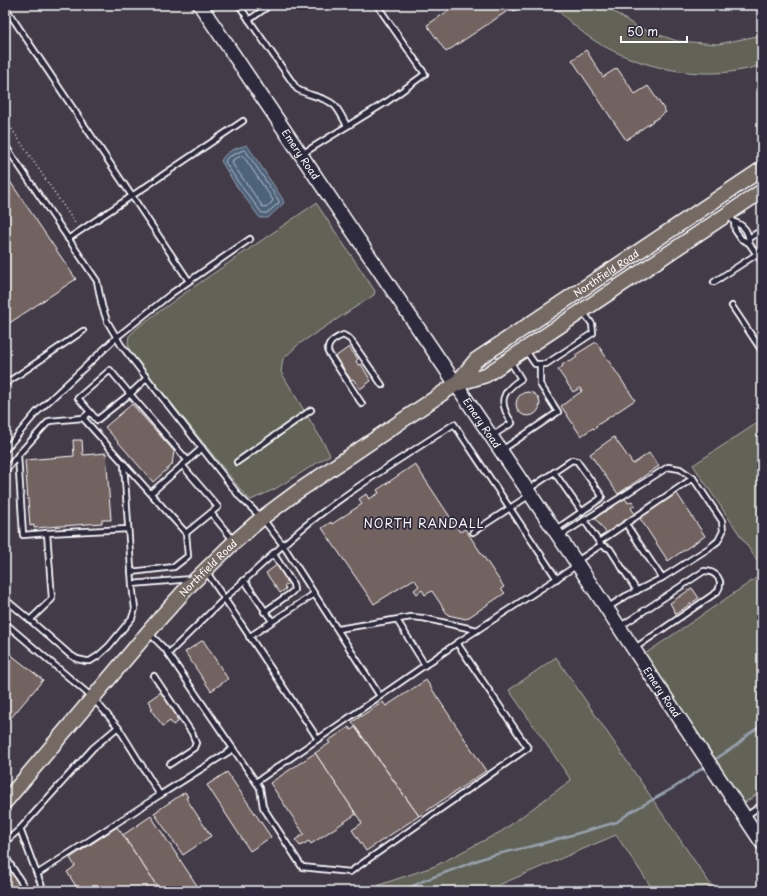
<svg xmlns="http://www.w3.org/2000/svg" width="767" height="896" viewBox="0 0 767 896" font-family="'Playpen Sans',sans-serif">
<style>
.green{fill:#626457;stroke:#b0b2ab}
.water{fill:#4e637a;stroke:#95a1af}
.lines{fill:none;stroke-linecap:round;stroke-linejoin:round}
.shore{stroke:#b8c1ca;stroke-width:1}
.stream{stroke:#95a1af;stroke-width:2.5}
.building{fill:#736460;stroke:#fff}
.lane-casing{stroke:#fff;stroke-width:8}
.secondary-casing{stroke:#fff;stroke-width:16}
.primary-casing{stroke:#fff;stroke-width:17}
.path{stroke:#fff;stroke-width:1.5;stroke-dasharray:1 3;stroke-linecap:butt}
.lane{stroke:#2f2a3d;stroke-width:4.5}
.secondary{stroke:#2f2a3d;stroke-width:13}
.primary{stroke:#756964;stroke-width:14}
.labels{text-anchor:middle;stroke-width:3.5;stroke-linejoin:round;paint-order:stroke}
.street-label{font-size:10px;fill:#fff;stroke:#2f2a3d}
.quarter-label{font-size:12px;letter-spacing:1px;fill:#fff;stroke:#2f2a3d}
</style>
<rect width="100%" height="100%" fill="#433b48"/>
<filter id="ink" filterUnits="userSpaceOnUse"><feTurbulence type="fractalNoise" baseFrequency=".025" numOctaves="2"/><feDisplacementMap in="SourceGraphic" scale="8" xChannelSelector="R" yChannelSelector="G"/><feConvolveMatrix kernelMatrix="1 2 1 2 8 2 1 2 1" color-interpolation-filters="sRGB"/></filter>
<g filter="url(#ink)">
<g class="green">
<path d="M552,5h52l33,22 40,14 41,3 44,-9v30c-52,17 -115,6 -162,-21 -18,-10 -33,-25 -48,-39z"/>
<path d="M316,203l59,88 -1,4 -75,49 -16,15 -2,13 45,75 4,8 -55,34 -24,11 -6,-5 -115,-144 -2,-8 1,-7 9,-9 44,-32z"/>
<path d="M762,420v148l-69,-103z"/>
<path d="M762,574v217l-24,16 -99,-149z"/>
<path d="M556,657l159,234h-61l-38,-56 -131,56h-106v-6l56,-19 67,-35 69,-51 -62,-90z"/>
</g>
<path class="water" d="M247,145l35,53 2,5 -16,15h-8l-25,-34 -14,-23c4,-10 16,-13 26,-16z"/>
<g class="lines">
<g class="shore">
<path d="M244,150l2,1 33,50v2l-12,10h-5l-24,-31 -13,-20 2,-4z"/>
<path d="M242,156l2,1 29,43 -1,2 -6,6 -3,-1 -31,-44 1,-3z"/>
</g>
<g class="stream">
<path d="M713,761l25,-17 12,-11 12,-8"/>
<path d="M403,891l20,-10 66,-25 48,-11 80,-23 12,-9 46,-26 32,-22"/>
</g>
</g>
<g class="building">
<path d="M457,5h66l1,3 -3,2 -1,-3 -6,4 -2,-3 -66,44 -19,-27z"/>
<path d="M586,50l17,27 14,-9 18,26 13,-8 18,26 -40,28 -54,-80z"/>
<path d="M5,174l71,105 -71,47z"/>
<path d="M596,342l39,58 -39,26 1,1 -3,2 -1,-1 -12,8 -20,-30 21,-15 -2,-3 -7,4 -15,-22 5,-4 -1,-1 7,-5 1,2 7,-5 -2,-2z"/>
<path d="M349,347l9,12 -2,2 3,5 2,-2 10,17 -11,8 -7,-10 -2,1 -4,-6 -1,1 -3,-5 1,-1 -3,-5 -1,1 -5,-8z"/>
<circle cx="528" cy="404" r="12"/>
<path d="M132,404l42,47 -2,14 -19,17 -48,-55z"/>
<path d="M614,437l19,27 16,-11 10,13 -41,28 -28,-40z"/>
<path d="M73,440h9l1,15 23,-2 5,67h-9v3l-68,5v-3l-4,1 -5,-66 49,-4z"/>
<path d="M415,464l45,68 5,-3 39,58 -3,2 4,4 -39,26 -18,-4 -16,-24 -7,4 -3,-5 -5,4 -3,-4 5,-4 -5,-7 -40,25 -52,-76 9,-6 1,2 30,-20 -3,-5 7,-5 3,5 10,-6 -2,-3z"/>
<path d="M676,492l29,44 -37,25 -29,-44z"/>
<path d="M625,498l3,5 4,-2 3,4 -4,3 4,6 -28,20 -12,-16z"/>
<path d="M278,564l11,19 -5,3 2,3 -6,4 -14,-20z"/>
<path d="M692,588l7,10 -23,16 -6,-11z"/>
<path d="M203,640l25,39 -17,12 -26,-39z"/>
<path d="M10,654l33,26 -33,39 -5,-4v-55z"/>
<path d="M426,680l60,91 -67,45 -67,-94 31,-20 3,4z"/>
<path d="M161,692l8,12 1,-1 2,3 -1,1 6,10 -1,1 2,4 -5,3 -3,-4 -7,5 -12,-16 2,-1 -5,-8z"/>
<path d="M349,727l2,3 4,-3 64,89 -53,35 -14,-21 10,-7 -47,-70 15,-10 -2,-2z"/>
<path d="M315,753l41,61 -45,30 -2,-3 -9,5 -5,-6 9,-6 -34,-51z"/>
<path d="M227,772l44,65 -21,14 -43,-66z"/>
<path d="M185,792l3,5 -2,1 25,38 -28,19 -29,-42z"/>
<path d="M151,816l47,71 -7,4h-31l-37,-56z"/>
<path d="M117,827l6,8 37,56h-81l-12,-19 8,-6 -5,-8z"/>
<path d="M5,863l10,13 -1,1 6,9 -7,5h-4l-4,-6z"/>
</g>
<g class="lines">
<g class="lane-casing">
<g id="lane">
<path d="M239,5l10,15 21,-15"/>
<path d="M5,7l184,274"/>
<path d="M249,20l48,69c11,7 31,8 39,18 4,5 8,13 11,19"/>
<path d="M5,145l92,136 5,25 5,15 14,24 119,152 22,21 21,27 -59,54 -56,55"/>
<path d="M302,154l86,-53 37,-27 -48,-69"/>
<path d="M729,215l5,7 1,8 6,9 8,4 13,19"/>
<path d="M734,222c10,3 15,10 15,21"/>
<path d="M749,238l13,-8"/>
<path d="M68,239l175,-118"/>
<path d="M714,282l43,-28"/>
<path d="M732,306l30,45"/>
<path d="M526,351l9,13h11l47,-31 -1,-9 -8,-11"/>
<path d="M110,370l20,24 -33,26 -19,-22z"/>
<path d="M147,378l-17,16 58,67"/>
<path d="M5,384l78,-53"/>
<path d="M362,404l-34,-52c-1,-10 7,-13 15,-17l7,4 32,46"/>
<path d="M90,412l-7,6 103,115 32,-26 -36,-42"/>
<path d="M492,436l20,-13c-14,-21 -11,-31 9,-44l-11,-18"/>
<path d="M5,450l31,-37 81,-76 55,-44 78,-54"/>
<path d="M502,450l56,-38 -18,-28v-20"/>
<path d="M237,462l74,-52"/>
<path d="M124,464l8,120 3,25 -3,9 -23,28 -11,10 -8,5h-4l-9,-2 -8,-5 -39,-34 22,-21 -5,-66 81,-4"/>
<path d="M5,472l13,-17"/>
<path d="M554,472l28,40"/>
<path d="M529,489l43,-29 5,1 25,35 -2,3 -45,31"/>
<path d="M151,493l51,-45"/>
<path d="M211,513l23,28"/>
<path d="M584,520l17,25 9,4 27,42"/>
<path d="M628,527l34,51"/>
<path d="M473,532l57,-37"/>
<path d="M47,533l-24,2 -5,-80 31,-34 34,-3"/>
<path d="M560,536l108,-69 12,2 13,9 29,43 1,10 -5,10 -9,7 -47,30 -36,18 -19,12"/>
<path d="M599,542l94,-64"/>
<path d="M577,561l24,-16"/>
<path d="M206,571l112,168"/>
<path d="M131,572l43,-5 14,-11 -2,-23"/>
<path d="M244,580l28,41"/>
<path d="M132,584l59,-5"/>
<path d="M5,599l25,21"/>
<path d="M264,612l27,-19 3,-3 -1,-6 -20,-31"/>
<path d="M397,620l28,45"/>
<path d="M5,623l88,75 25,29 42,68 73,-46"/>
<path d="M621,626l83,-55c12,0 21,10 13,21l-82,56"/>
<path d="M338,629l73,-12 12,1 54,12"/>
<path d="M150,634l15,15 95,139 3,19 39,60 48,5 178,-124 -71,-105 119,-77"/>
<path d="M249,637l65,-43"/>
<path d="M154,676l38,57 4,10 -2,5 -24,16"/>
<path d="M380,696l-97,-151c52,-47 113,-83 171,-121l103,155"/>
<path d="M118,727l-25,21 -73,81 17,45 123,-79"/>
<path d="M256,782l201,-139"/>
<path d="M746,816l16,-11"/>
<path d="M5,842l15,-13"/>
<path d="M5,856l22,35"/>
<path d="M37,874l7,17"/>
</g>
</g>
<g class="secondary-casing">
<g id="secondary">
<path id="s1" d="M200,5l378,560 184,278"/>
</g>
</g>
<g class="primary-casing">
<g id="primary">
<path d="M456,384l30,-9 276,-184"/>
<path id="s2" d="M5,802l156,-185 28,-31 42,-41 31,-27 35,-26 159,-108 20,-24 286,-191"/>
</g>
</g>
<path class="path" d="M5,119l70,104"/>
<use href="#lane" class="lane"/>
<use href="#secondary" class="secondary"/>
<use href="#primary" class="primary"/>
</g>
</g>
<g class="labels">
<g class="street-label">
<text dy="4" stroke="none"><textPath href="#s1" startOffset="180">Emery Road</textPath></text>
<text dy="4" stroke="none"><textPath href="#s2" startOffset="807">Northfield Road</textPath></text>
<text dy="4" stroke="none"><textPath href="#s1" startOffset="504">Emery Road</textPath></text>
<text dy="4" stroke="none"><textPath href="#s2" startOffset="310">Northfield Road</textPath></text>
<text dy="4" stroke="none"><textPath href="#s1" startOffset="828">Emery Road</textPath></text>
</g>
<g class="quarter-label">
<text x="424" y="528">NORTH RANDALL</text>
</g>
</g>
<rect width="767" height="896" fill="none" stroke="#2f2a3d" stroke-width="20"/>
<rect x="10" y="10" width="747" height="876" fill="none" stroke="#fff" stroke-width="1.5" filter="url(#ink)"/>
<path d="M621 36v6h66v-6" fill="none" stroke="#ffffff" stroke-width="2"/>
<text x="627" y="36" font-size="12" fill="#ffffff" stroke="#2f2a3d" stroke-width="3" paint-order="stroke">50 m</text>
</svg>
